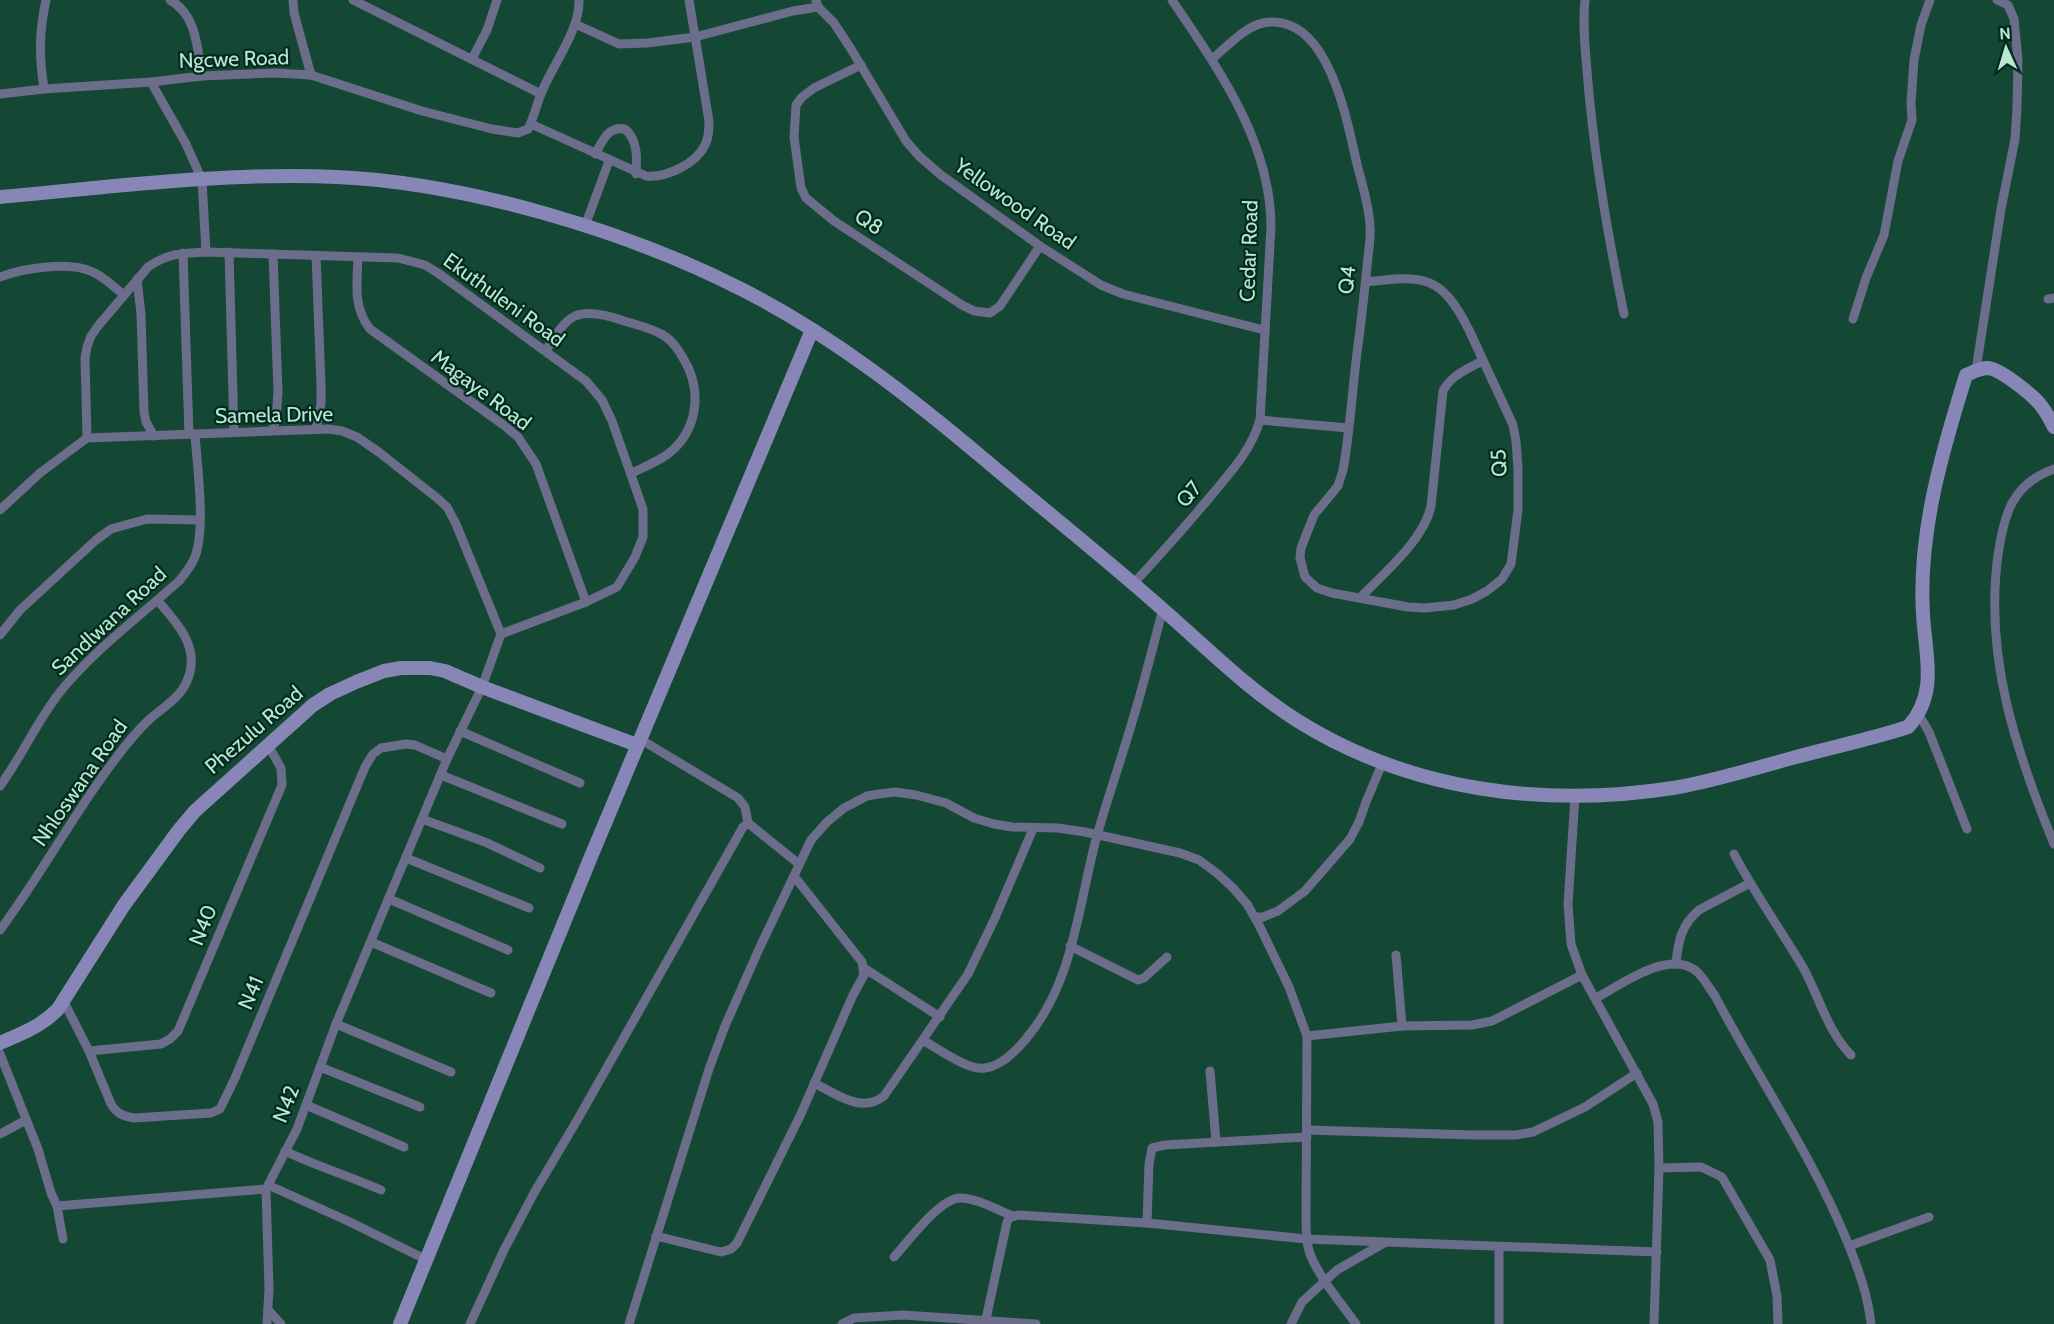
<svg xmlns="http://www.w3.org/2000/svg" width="2054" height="1324" viewBox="0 0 2054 1324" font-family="Cabin,sans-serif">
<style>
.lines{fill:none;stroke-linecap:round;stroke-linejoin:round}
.street{stroke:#6c6c8b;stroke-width:9}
.secondary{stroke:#8786b6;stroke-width:14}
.labels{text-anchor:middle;stroke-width:4.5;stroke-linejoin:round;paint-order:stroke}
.street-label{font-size:21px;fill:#bbe6d2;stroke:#022b1d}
</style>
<rect width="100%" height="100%" fill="#144734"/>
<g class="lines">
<g class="street">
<path d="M170,0c27,15 27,48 32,76"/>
<path d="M293,0l1,13 17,62"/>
<path d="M353,0l188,94"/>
<path d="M816,0l2,7 16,16 17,26 55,92 13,15 22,19 99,71 61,39 22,9 141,36"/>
<path d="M1585,0c-3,27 1,55 3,83 7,78 20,154 36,231"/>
<path d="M575,24l44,20 28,-1 48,-6 98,-26 25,-4"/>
<path d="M472,59l15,-29 10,-30"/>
<path d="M1212,59c15,-12 32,-32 51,-36 64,-12 83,93 93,137 5,21 13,44 14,66 1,14 -2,28 -3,41 -3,29 -6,57 -10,86 -5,39 -7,79 -14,117l-5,16 -24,29 -13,33 -1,10 5,19 12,11 15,5 76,14 17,1 29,-3 18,-6 15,-8 15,-12 9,-15 7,-54v-41l-2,-28 -3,-16 -44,-95c-28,-56 -46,-55 -103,-48"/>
<path d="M861,65l-47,23 -12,9 -6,8 -2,32 7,51 5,10 28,23 128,84 12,6 16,2 10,-7 40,-60"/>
<path d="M151,82l35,62 16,36 4,72"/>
<path d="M44,89c-5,-32 -5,-57 2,-89"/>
<path d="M0,94l44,-5 107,-7 51,-6 73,-3 36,2 111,36 70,18 26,4 10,-4c6,-11 8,-23 13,-35 11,-29 39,-63 38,-94"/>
<path d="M531,124l115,52c20,2 50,-12 59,-31 4,-8 4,-16 4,-24l-20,-121"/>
<path d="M595,154c8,-13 12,-28 30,-25 13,11 12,29 11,45"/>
<path d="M585,226l24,-65"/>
<path d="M229,252l5,180"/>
<path d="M183,253l6,181"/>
<path d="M316,256l5,128v20l-5,25"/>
<path d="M358,258c-1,26 -5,50 12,71l135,97 13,11 18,27 50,138"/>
<path d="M0,277c24,-9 69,-16 93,-5 12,6 21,15 31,23"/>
<path d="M137,279l4,35 3,98 2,10 8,14"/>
<path d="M2048,299l6,-1"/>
<path d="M1853,319l13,-41 18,-43 14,-74 14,-41 -1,-17 3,-43 7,-35 9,-25"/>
<path d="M546,350c8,-11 16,-28 29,-34 15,-6 35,0 49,5 13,4 27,7 39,14 12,7 19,21 25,32 14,31 7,66 -20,87 -11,8 -24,13 -36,19"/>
<path d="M1976,370l25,-161 14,-70 2,-31 1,-48 -4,-41 -6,-14 -11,-5"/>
<path d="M1260,420l88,8"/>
<path d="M272,430l4,-10 2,-28 -5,-138"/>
<path d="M87,438l-2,-80 2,-11 4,-11 7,-10 50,-59c20,-14 35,-14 58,-15l192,6 27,7 13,8 148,108 16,19 10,21 31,88v28l-8,20 -18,30 -31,15 -85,32"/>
<path d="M2054,469c-42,15 -50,45 -56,86 -14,102 18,196 56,289"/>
<path d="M0,510l40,-37 47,-35 241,-9 14,2 15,6 23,16 57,45 10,9 9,17 45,110"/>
<path d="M1133,584c26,-28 52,-57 77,-87 20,-24 41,-46 50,-77l11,-193c0,-86 -53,-158 -99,-227"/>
<path d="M1360,598c23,-24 64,-58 71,-92l12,-115c8,-16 25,-22 39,-30"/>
<path d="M0,635l20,-25 76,-70 15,-11 36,-10 53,1"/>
<path d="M1919,715l10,17 38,97"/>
<path d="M460,731l120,52"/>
<path d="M640,739l98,59 7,9 3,16"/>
<path d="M441,775l121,49"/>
<path d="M0,786c22,-30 37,-65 60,-94 34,-42 79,-75 119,-111 6,-7 12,-15 16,-24 11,-30 2,-90 0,-123"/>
<path d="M1575,796l-7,108 3,40 11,31 71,129 5,18 1,46 -5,156"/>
<path d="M422,819l63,23 55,26"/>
<path d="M1734,854c21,40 47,76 70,115 15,28 24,63 47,86"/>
<path d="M406,858l123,50"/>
<path d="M389,899l119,51"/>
<path d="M1255,917h8l15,-6 27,-20 45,-52 9,-17 7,-20 16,-38"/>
<path d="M0,930c46,-62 82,-132 131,-191 6,-7 12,-14 19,-20 16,-14 35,-24 40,-47 7,-29 -15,-51 -32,-71"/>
<path d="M371,942l120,51"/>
<path d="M1070,946l68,34 6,-2 23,-21"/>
<path d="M1396,955l6,71"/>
<path d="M1676,964c2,-22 5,-39 23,-54l51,-27"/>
<path d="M864,968l76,49"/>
<path d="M1596,998c25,-13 71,-48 99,-28 8,6 14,18 20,26 43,82 97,159 132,245 11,27 21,54 24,83"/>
<path d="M64,1002l25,49 22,53c6,10 12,12 23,14l77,-5 9,-4 15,-31 130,-311 8,-13 8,-6 25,-4 9,1 32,14"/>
<path d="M336,1024l115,48"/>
<path d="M1307,1036l95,-10 70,-1 20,-4 90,-46"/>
<path d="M924,1041c15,8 44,30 61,27 16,-2 30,-16 40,-28 50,-58 53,-137 73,-208 11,-38 24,-75 35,-113 11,-36 20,-73 30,-110"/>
<path d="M89,1051l72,-7 9,-5 8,-8 104,-246 -1,-17 -13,-23"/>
<path d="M0,1054l38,95 13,44 6,13 209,-17 31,-60 39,-105 111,-265 35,-72 19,-53"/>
<path d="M320,1067l100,40"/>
<path d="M1210,1071l6,71"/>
<path d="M814,1083c23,11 47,31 70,13l84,-122 27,-56 38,-89"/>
<path d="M306,1105l98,42"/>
<path d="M1307,1130l167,5h42l17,-3 52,-25 52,-34"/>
<path d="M0,1134l26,-14"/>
<path d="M285,1151c31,15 64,25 96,39"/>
<path d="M1659,1168l42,-1 21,10 48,83 7,36 1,28"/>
<path d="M268,1185l82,37 77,38"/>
<path d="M266,1189l3,100 -2,35"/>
<path d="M57,1206l6,33"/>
<path d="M1147,1223l2,-59 3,-16 13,-3 142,-8"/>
<path d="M656,1236l65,16 10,-3 6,-6 63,-127 53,-121 11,-20 -2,-13 -68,-86"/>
<path d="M1849,1246l80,-29"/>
<path d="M894,1257c13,-14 46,-59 66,-59 17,0 37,12 53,18"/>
<path d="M268,1310l13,14"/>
<path d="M986,1319l21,-97 2,-4 9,-3 129,8 159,16 351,13"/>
<path d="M470,1324l34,-74 30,-57 45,-76 164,-290 5,-4 51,41"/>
<path d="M629,1324l80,-255 16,-43 34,-77 52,-109 16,-18 17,-14 23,-12 12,-2 16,-2 21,3 30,8 28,15 20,6 18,3 46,1 27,4 95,21 19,7 19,14 15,14 14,16 12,21 30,62 18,49 -1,182c0,11 0,22 3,33 8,24 32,52 47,73"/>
<path d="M842,1324l12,-6 49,-3 133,9"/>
<path d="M1291,1324l11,-22 35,-32 47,-27"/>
<path d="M1499,1324v-77"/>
</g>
<g class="secondary">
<path d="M0,197c112,-10 224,-25 337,-20 129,6 288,53 404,112 91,46 172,110 249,175 59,50 120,98 178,150 42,37 82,77 130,107 112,70 246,87 375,67 42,-7 82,-20 123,-31 37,-10 75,-18 112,-30 31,-34 17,-72 15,-113 -5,-81 19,-162 43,-239 7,-3 14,-7 22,-7 12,1 42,25 51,35 6,7 11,16 15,24"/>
<path d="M0,1043c21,-9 42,-17 58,-34l66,-104 55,-75 16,-19 118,-106 17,-11 26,-12 28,-11 17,-3h29l15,3 37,16 155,58"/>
<path d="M400,1324l190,-465 222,-529"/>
</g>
</g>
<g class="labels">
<g class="street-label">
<text transform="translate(234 59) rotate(-2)" y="7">Ngcwe Road</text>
<text transform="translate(1015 204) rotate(35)" y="7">Yellowood Road</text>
<text transform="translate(869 222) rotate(34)" y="7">Q8</text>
<text transform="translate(1249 251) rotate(-88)" y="7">Cedar Road</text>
<text transform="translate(1347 280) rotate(-84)" y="7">Q4</text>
<text transform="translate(504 300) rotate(36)" y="7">Ekuthuleni Road</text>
<text transform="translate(481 390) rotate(37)" y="7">Magaye Road</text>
<text transform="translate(274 415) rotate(-1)" y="7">Samela Drive</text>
<text transform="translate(1499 463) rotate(-93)" y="7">Q5</text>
<text transform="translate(1189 494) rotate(-50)" y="7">Q7</text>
<text transform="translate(109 621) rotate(-43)" y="7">Sandlwana Road</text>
<text transform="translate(254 730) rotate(-41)" y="7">Phezulu Road</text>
<text transform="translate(80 783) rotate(-55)" y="7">Nhloswana Road</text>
<text transform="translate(203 925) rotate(-68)" y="7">N40</text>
<text transform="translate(251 993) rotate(-67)" y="7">N41</text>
<text transform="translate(286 1104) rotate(-68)" y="7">N42</text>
</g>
</g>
<g transform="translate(2006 48) rotate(356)" stroke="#022b1d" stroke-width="4.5" paint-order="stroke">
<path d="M0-4.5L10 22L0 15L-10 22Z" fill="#bbe6d2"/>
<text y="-9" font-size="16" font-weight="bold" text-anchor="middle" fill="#bbe6d2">N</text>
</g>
</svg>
